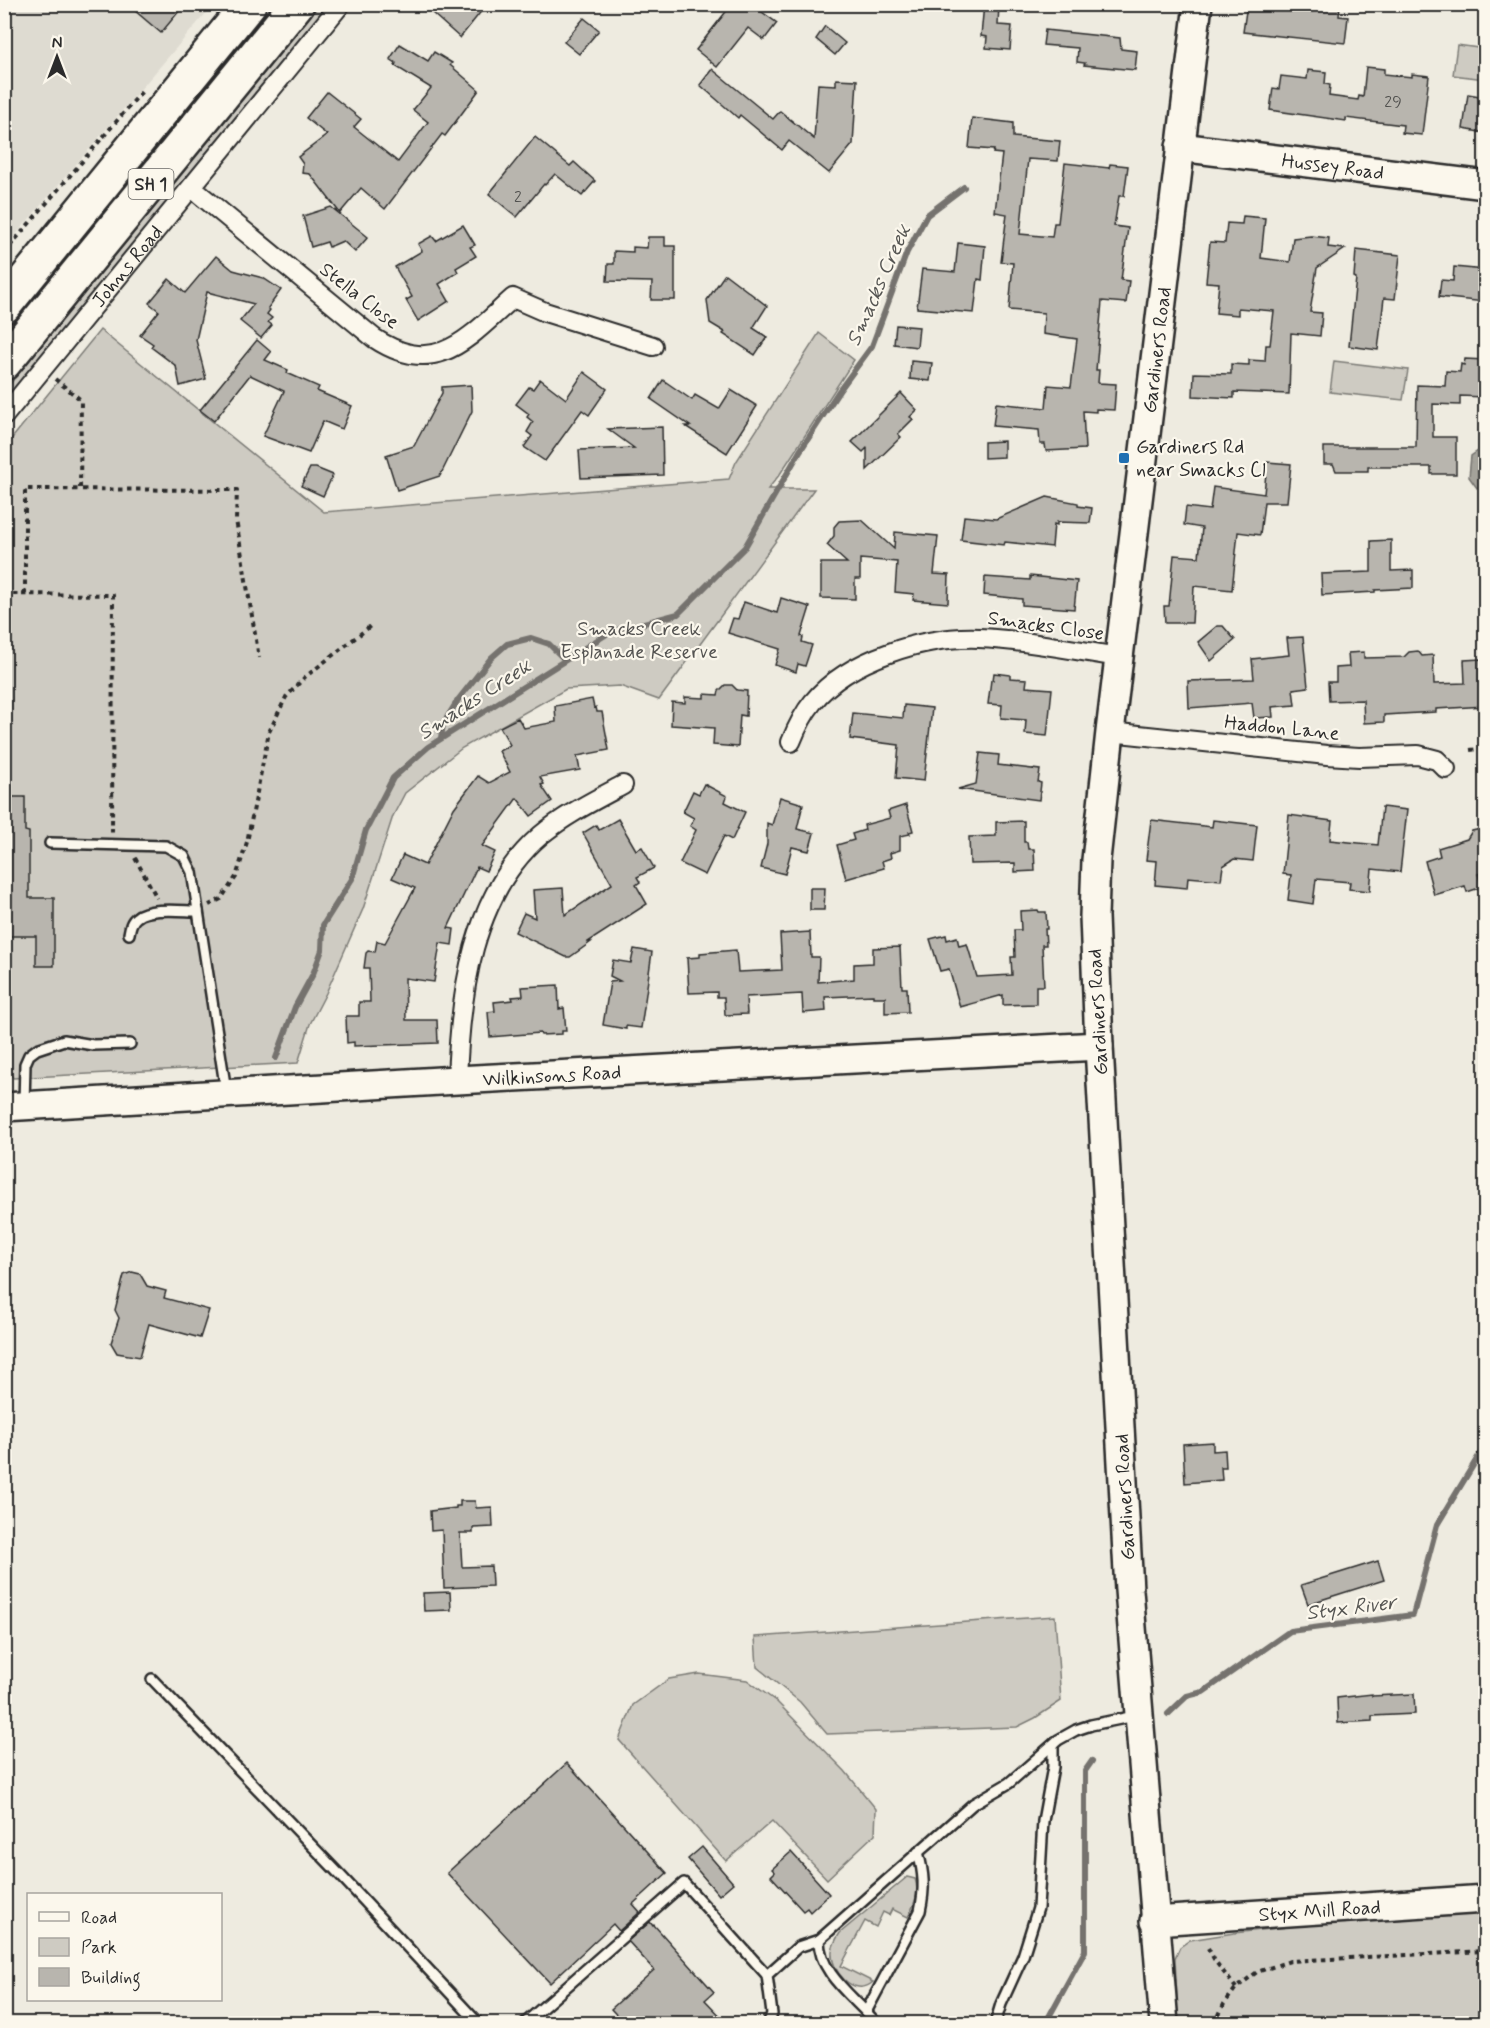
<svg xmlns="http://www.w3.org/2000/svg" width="1490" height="2028" viewBox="0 0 1490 2028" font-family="Mynerve,sans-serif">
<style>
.built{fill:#dedbd1}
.green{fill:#cecbc2;stroke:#7c7b76;stroke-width:1.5}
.water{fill:#a4a29a;stroke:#74726e;stroke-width:1.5}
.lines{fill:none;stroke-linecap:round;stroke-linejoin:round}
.stream{stroke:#74726e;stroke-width:6}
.building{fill:#b8b5ae;stroke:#2b2b2b;stroke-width:1.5}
.lane-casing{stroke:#2b2b2b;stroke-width:14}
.street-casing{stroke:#2b2b2b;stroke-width:22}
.secondary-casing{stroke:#2b2b2b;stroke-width:32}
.highway-casing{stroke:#2b2b2b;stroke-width:38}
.path{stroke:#2b2b2b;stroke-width:4;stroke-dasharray:4.5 4.5;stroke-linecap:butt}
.lane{stroke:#fbf7ec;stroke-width:9}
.street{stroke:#fbf7ec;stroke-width:18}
.secondary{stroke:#fbf7ec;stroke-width:27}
.highway{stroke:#fbf7ec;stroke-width:33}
.poi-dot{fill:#1f6fb2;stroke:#fbf7ec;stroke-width:2}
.labels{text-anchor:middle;stroke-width:4.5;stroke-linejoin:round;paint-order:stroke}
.number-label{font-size:16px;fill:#4e4e4c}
.shield{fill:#fbf7ec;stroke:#696865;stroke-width:1.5}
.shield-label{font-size:18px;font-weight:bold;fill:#2b2b2b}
.street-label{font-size:20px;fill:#2b2b2b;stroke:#fbf7ec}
.poi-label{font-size:20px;fill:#2b2b2b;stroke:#fbf7ec;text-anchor:start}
.park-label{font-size:20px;fill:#545351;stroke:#fbf7ec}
.water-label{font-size:21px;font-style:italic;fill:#555552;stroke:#fbf7ec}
</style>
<rect width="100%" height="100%" fill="#eeebe0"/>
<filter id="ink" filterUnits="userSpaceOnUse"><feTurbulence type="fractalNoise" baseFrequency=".0167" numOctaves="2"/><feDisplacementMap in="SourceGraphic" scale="12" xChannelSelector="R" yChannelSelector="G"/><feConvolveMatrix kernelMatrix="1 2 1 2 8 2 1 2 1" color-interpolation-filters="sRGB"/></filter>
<g filter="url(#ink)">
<path class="built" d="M5,5h208l-208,242z"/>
<g class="green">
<path d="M319,5h13l-327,401v-16z"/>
<path d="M1457,45l28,4v30l-32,-4z"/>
<path d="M100,330l224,182 405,-33 7,-17 83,-129 35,27 -74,114 -12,15h46l-155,211 -39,-14 -54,3 -104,59 -57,45 -12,23 -30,93 -37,84 -16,31 -12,39 -285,15 -8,-14 -1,-616z"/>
<path d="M1334,361l74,9 -5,30 -73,-8z"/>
<path d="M1055,1616l6,85 -26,17 -18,9 -190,7 -27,-32 -43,-35 -2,-30z"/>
<path d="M699,1674l48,6 30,22 68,69 31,38 -1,25 -48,45 -55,-58 -46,40 -107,-121 14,-35 36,-26z"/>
<path d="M907,1877l8,2c5,14 -1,26 -7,38l-16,-8 -3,6 -6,-3 -7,15 -11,-6 -24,45 32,16c-19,17 -43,-12 -41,-31 1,-7 4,-12 8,-18z"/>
<path d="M1485,1911v112h-307l-3,-65 5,-11 10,-7 44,-7 72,-8z"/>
</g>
<path class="water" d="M1478,451l5,6 -1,19 4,6 -9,6 -8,-11 2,-21z"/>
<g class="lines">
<g class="stream">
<path d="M441,738l2,-14 15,-24 33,-42 16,-14 24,-6 18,6 16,16"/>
<path d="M276,1058l19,-51 18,-33 9,-24 1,-25 29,-46 14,-49 27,-52 35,-31 182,-115 68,-18 67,-67 55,-96 39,-60 33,-45 35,-94 20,-37 37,-28"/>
<path d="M1168,1714l19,-18 16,-4 87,-61 123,-16 24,-90 49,-81"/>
<path d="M1045,2024l40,-73v-180l7,-10"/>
</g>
</g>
<g class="building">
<path d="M127,4h58l-24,29z"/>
<path d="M422,4h65l-27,34z"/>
<path d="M732,4h19l26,19 -13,17 -16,-12 -31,39 -21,-17z"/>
<path d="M984,4h15l-1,21 14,1 -2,24 -24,-2 1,-11 -6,-1z"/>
<path d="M1247,4h93l-1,12 9,1 -3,26 -102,-11z"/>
<path d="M584,18l15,12 -20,24 -15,-12z"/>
<path d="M825,26l20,17 -10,12 -19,-16z"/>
<path d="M1045,30l75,8 1,11 16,2 -2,19 -51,-5 1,-2 -8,-1 1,-14 -35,-3z"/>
<path d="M400,44l28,17 6,-9 18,11 -2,2 29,25 -28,38 -6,8 -3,-2 -57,75 -24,-21 -21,25 -30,-39 -8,-1 1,-9 -5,-7 29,-22 -21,-17 21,-26 34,27 -7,8 44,35 30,-40 -15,-12 18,-22 -36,-22 1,-3 -6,-4z"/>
<path d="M1366,67l18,2v5l28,3v-3l17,2 -7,59 -20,-2 1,-8 -57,-7v3l-76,-11 3,-22 6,1 2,-13 26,3 1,-9 18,2 -1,12 5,1 -1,11 29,4 1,-4 4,1z"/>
<path d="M712,69l61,50 7,-8 34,28 4,-55 18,1v-6l21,1 -4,64 -24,29 -40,-32 -7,9 -42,-35 -2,3 -38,-33z"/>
<path d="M1468,94l17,3v36l-22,-4z"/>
<path d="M972,118l41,5v14l47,4 -2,20 -30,-2 -8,75 32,3 2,-14h4l7,-60 44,5 1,-4 18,2 -4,30h-5l-5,30 14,2 -7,52 8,1 -3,22 -24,-2 -6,69h3l-1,13 18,1 -2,26 -18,-1v3l-13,-1 2,38 -39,2 -1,-7h-5l-1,-14 -46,-4 3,-23 50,5 2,-23 23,2 6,-48 -34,-5 1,-21 -35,-3 4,-47 -12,-1 6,-48 -12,-2 7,-58 -9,-1 1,-3 -25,-2z"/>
<path d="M535,137l35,29 4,-4 21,19 -13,15 -27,-22 -10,11 -1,-1 -27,33 -28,-23z"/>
<path d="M331,207l37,30 -13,15 -12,-11 -14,6 -2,-5 -16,5 -8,-31z"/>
<path d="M1243,216l22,2 -4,40 29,4 3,-24 18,-2 18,2 -1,9 17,2 -28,19 -7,44 12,1 -2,23 -29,-3 -2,61 -55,-2v6l-41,-2 1,-23 37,1v-10l18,1v-5l16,1 1,-16h4l4,-34 -36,-3v7l-22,-2 3,-30 -13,-1 4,-40 15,1 2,-20 15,1z"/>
<path d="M463,225l12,20 -5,2 6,9 -20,12 2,4 -19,12 10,17 -31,20 -12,-21 6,-3 -17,-30 27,-16 -4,-7 14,-8 4,5z"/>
<path d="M648,237h17v9h10v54h-24l1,-18 -45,-1 1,-17h6v-13l19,1v-5l14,1z"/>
<path d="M958,243l27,3 -3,34 -4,-1 -4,34 -57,-5 5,-39 33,3z"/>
<path d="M1356,250l44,5 -5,44 -11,-1 -6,52 -29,-4 7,-68 -2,-1z"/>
<path d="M216,256l17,14 30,8 18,12 -13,18 2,2 -3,4 5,4 -4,4 4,3 -11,13 -21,-17 14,-17 -47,-12 -11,48 10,39 -26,7 -4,-20 -25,-19 2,-3 -13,-9 19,-24 -10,-8 20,-24 16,14z"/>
<path d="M1454,267l31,3v32l-46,-5 2,-17 12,1z"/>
<path d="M725,274l42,32 -14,22 14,9 -12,18 -32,-21 2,-2 -15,-9 -3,-23z"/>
<path d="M896,325l23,2 -2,20 -23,-3z"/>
<path d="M257,340l14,12 -6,8 23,10 -1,3 32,14 -2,4 35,15 -10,23 -19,-8 -14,32 -46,-17 21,-45 -34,-16 -36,46 -14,-11z"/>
<path d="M1465,359l20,1v37l-25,-1v9l-27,-1v33h23v37h-25v-7h-63v4h-32l-3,-7h-9v-17h92l1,-62 28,1 1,-15 14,1 1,-8 3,1z"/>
<path d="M911,361l21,2 -2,18 -20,-2z"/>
<path d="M584,372l23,17 -18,26 -7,-5 -37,51 -21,-14 8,-11 -5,-4 6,-10 -6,-5 2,-3 -13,-10 13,-17 4,2 7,-10 26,20z"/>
<path d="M663,380l29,20 3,-5 24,14 12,-19 26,16 -30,47 -42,-27h5l-39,-27z"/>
<path d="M471,385l1,26 -32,65 -43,14 -11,-35 28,-9 28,-53v-6z"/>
<path d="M901,393l16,17 -7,7 3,2 -15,15 3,3 -34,33v-22l-4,4 -11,-10z"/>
<path d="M662,427l1,48 -82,3 -2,-28 55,-2 -26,-19z"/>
<path d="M1004,441v16l-20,1v-16z"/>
<path d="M1267,462l24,2 -4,38h-23l-4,33 -22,-3 -6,58 -38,-4 -2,37h-27l-1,-17h5l5,-51 25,2 3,-29 -18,-3 2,-18 24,3 3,-23 51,7z"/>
<path d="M310,468h6l17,7 -10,21 -22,-10z"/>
<path d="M1047,497l31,6v3l14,2 -2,15 -33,-1v3l-3,-1 -2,23 -47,-5 -1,3 -43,-5 3,-24 32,3z"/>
<path d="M862,520l32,29 1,-17 43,4 -4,38 15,1 -1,28 -35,-3 1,-6 -19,-2 2,-30 -37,-3v20h-5v20l-34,-1v-35h26l-20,-18 7,-9v-9l5,-6z"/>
<path d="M1391,540v31l22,-1v18l-38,2v2l-53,3 -1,-21 50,-2v-31z"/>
<path d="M1030,576l47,5 -3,28 -52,-4v-6l-38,-4 1,-18 45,3z"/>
<path d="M781,598l29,9 -9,29 2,1 -1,5 10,3 -7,21 -7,-2 -2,8 -21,-7 5,-16 -52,-16 5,-15 5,1 6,-17 33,11z"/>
<path d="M1217,626h6l12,14 -24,21 -13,-19z"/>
<path d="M1303,637l5,50 -15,2 2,16 -23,2 1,10 -19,1 -2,-15 -63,5 -1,-27 66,-2 -2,-20 37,-4 -2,-17z"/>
<path d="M1418,651l4,5 11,-1 1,29 31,-1 -1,-23 17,-1 1,14h3v33l-49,3v3l-52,3v7l-20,1 -1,-23 -34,1 -1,-19h8v-14l13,-1 -1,-14 16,-1v6l40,-1 5,-5z"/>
<path d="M994,673l16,2v3l17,1 -1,8 26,2 -5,47 -22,-2 1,-14 -25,-2 1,-13 -14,-1 3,-24h2z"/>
<path d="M725,685h7l5,5 10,1 -1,25 -6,-1 -2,32 -25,-2 1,-17 -43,-3 1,-23 13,1v-6l19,1v-4l14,1 1,-4z"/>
<path d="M592,699l2,9 2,-1 1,5h5l7,38 -32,6 3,14 -40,7 4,7 -3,1 11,16 -21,15 -14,-18 -35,48 13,6 -9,19 -9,-4 -29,61 6,1 -2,16 -12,-2 -6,39 -29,-4 1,42h31l1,23 -84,3v-4l-7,1 -1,-27h13v-14h11l-1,-34h-5l2,-15 2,-2 7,1 2,-11 8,2 30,-55 -23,-10 11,-23 22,10 29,-57 24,-32 11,7 21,-11 -11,-21 11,-6 -10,-18 18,-9 6,10 32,-6 -1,-16z"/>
<path d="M904,705l28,3 -8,73 -28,-3 3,-33 -49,-6 3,-26 50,5z"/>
<path d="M980,753l19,2 -1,10 42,5 -2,12 3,1 -2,17 -81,-11 18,-5z"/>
<path d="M704,784l23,12 -2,6 20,10 -13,28 -8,-4 -19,39 -25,-12 16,-33 -6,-4 4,-8 -11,-6 10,-21 6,3z"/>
<path d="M4,797h21v34l4,1v66h25v68h-18v-30h-32z"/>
<path d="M780,797l23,7 -6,25 17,4 -5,18 -17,-4 -7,27 -24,-6 6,-24v-21l5,2z"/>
<path d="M906,805l7,26 -4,1 1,2 -10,2v14l-10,3 1,5 -9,3 2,7 -38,11 -9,-34 17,-5 -2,-6 13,-4 -1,-5 26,-7 -2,-7z"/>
<path d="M1382,807l25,3 -7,62 -28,-3 -2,22 -21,-2 1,-7 -34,-3 -3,25 -25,-4 3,-25 -8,-1 6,-59 43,6 -2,19 48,5z"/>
<path d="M618,819l18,31 6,-3 12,21 -17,9 3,5 -4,3 11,19 -59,38h3l-21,15h-4l-51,-25 9,-19 11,5 -2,-28 30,-2 2,27 47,-31 -29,-51 13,-8 3,5z"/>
<path d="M1151,820l61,7 1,-7 44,5 -4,36 -19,-2 -11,7 -2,14 -33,-3 -1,11 -32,-3 2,-24 -11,-1z"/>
<path d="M1024,821v21h3l1,7h6l1,22 -20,1v-9l-45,1 -1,-27 27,-1v-14z"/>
<path d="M1485,828v43l-7,3 4,13 -15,5 -2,-6 -31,9 -9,-34 15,-5 -2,-8 29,-9 5,-8z"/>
<path d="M810,888h15l-1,22h-14z"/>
<path d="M1038,910l1,2h7l1,17h-2l1,16h-4l2,41h-8v18l-33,1v-10l-43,12 -11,-38 -9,2 -10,-32 16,-4 1,5 10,-3 2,9 8,-2 10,33 35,-2 -1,-18h4l-1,-27h7l-1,-19z"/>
<path d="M810,932l1,25h8l-1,25 36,-3v-15l19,-1v-15l27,-1 2,41h5l1,24 -23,1v-16h-12v-2l-48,2 1,14 -23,2 -1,-19 -56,3 1,17 -22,1 -1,-18h-7v-5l-28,1 -2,-35 13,-1v-4l36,-3 2,22 44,-2 -2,-36z"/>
<path d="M634,949l18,3 -11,76 -15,-2v3l-23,-4 7,-43 10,-1 -10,-5 3,-16 18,3z"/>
<path d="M558,985l1,24 5,-1 2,23h-4v3l-21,1 -1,-2 -50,4 -2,-25 7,-1 -1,-9 19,-2 -1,-3 11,-1 -1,-9z"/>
<path d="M132,1272l8,2 7,12 19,5 -2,7 45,12 -9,28 -51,-14 -9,33 -23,-4 -6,-10 8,-25 -4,-8 9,-35z"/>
<path d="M1213,1442v9l12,-1 1,17h-5l1,13 -37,3 -2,-39z"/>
<path d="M460,1501h15l1,7 16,-1 1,20 -20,1v5h-13l2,34 29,-1 1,20 -48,2 -2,-58 -11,1 -1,-20 26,-3v-2h4z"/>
<path d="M1378,1561l6,19 -76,24 -7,-19z"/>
<path d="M450,1592l1,18 -27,1 -1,-18z"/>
<path d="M1372,1694v2l42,-2 1,20 -43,2v5l-34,2 -1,-25z"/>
<path d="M567,1763l100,110 -34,31 7,8 -21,19 -6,-7 -63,59 -103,-110z"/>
<path d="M702,1847l31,36 -14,12 -31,-36z"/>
<path d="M791,1852l38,42 -19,18 -3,-4 -4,3 -32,-35 4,-4 -3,-3z"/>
<path d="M650,1922l3,4 1,-1 60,67 -9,8 23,24h-103l-14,-15 43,-39 -26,-29z"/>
</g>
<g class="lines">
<g class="lane-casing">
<g id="lane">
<path d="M50,843l116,3 18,10 8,16 34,219"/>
<path d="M129,934c1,-6 2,-13 8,-17 12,-10 45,-6 61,-6"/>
<path d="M24,1104l1,-40 4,-9 8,-6 27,-9 29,5 37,-1"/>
<path d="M152,1679l190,198 137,147"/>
<path d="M819,1940c0,30 28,52 47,72l54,-101c5,-23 4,-37 -2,-59"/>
<path d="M866,2012l11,12"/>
<path d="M524,2024l160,-141 83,92"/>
<path d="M768,2024l4,-10 -5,-39 31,-28 21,-7 154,-136 36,-21 49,-43 18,-10 15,-5 44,-9"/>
<path d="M995,2024l6,-20 22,-48 15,-48 5,-87 10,-54v-22"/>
</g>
</g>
<g class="street-casing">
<g id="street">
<path d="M192,188l182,150c62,41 93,1 139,-40l32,14 108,34"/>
<path id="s1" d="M4,416l337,-412"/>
<path d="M1110,732l217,23 32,2 59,-2 19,5 9,9"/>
<path d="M791,742c6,-15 12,-28 22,-40 35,-43 112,-66 166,-64 47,2 94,12 141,19"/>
<path d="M457,1080c3,-86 15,-186 84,-245 24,-20 54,-35 82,-50"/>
</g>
</g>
<g class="secondary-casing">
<g id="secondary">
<path id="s2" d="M1180,147l306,38"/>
<path id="s3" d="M4,1107l453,-27 642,-34"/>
<path id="s4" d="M1154,1921l332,-22"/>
<path id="s5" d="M1164,2024l-35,-434 -30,-544 -5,-130 2,-56 14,-128 88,-728"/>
</g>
</g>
<g class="highway-casing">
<g id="highway">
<path d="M4,306l245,-302"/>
<path d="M4,363l293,-359"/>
</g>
</g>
<g class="path">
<path d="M4,253l140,-164"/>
<path d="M55,379l26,21 -1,89"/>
<path d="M4,594l109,1 -1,239"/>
<path d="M25,594v-105l212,1 -1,30 23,138"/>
<path d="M1470,750l16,-2"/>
<path d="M135,858l22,40"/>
<path d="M209,905l12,-6 15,-22 11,-35 22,-110 17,-35 19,-20 68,-53"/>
<path d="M1208,1948l7,13 21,27"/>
<path d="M1215,2024l9,-20 12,-16 21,-16 33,-11 196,-10"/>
</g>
<use href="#lane" class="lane"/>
<use href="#street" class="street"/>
<use href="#secondary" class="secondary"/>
<use href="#highway" class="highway"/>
</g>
</g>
<rect class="poi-dot" x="1118" y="452" width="12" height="12" rx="3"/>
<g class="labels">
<g class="number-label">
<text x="1393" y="107">29</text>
<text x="518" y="202">2</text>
</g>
<rect class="shield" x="128.5" y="169" width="45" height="30" rx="4.5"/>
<g class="shield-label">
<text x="151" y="190">SH 1</text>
</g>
<g class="street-label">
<text dy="7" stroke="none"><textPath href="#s2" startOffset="154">Hussey Road</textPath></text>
<text dy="7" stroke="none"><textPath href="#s1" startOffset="194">Johns Road</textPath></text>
<text transform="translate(360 295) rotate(38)" y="7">Stella Close</text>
<text dy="7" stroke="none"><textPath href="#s5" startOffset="1680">Gardiners Road</textPath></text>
<text transform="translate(1046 625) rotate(8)" y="7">Smacks Close</text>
<text transform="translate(1282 727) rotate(6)" y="7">Haddon Lane</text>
<text transform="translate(1097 1012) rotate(-93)" y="7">Gardiners Road</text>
<text dy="7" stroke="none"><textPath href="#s3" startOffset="549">Wilkinsons Road</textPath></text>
<text transform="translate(1124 1497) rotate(-93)" y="7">Gardiners Road</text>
<text dy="7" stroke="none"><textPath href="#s4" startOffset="166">Styx Mill Road</textPath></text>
</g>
<g class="poi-label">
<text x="1136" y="453">Gardiners Rd<tspan x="1136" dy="23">near Smacks Cl</tspan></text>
</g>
<g class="park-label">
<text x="639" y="635">Smacks Creek<tspan x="639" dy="23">Esplanade Reserve</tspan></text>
</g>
<g class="water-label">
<text transform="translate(878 285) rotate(-66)" y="7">Smacks Creek</text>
<text transform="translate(474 699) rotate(-33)" y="7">Smacks Creek</text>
<text transform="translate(1351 1607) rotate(-7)" y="7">Styx River</text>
</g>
</g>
<rect width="1490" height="2028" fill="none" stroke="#fbf7ec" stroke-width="24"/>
<rect x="12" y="12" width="1466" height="2004" fill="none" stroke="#2b2b2b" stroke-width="2" filter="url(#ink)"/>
<rect x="27" y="1893" width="195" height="108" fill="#fbf7ec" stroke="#a8a59f" stroke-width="1.5"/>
<rect x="39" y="1912" width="30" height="9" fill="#fbf7ec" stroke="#a8a59f" stroke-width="1.5"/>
<text x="81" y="1923" font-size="18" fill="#2b2b2b">Road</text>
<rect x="39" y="1938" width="30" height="18" fill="#cecbc2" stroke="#a8a59f" stroke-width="1.5"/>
<text x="81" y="1953" font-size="18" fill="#2b2b2b">Park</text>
<rect x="39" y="1968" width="30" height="18" fill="#b8b5ae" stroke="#a8a59f" stroke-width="1.5"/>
<text x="81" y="1983" font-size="18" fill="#2b2b2b">Building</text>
<g transform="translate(57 57)" stroke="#fbf7ec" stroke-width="4.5" paint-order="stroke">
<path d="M0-4.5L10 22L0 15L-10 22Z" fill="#2b2b2b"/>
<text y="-9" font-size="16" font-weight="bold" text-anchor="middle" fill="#2b2b2b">N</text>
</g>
</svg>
